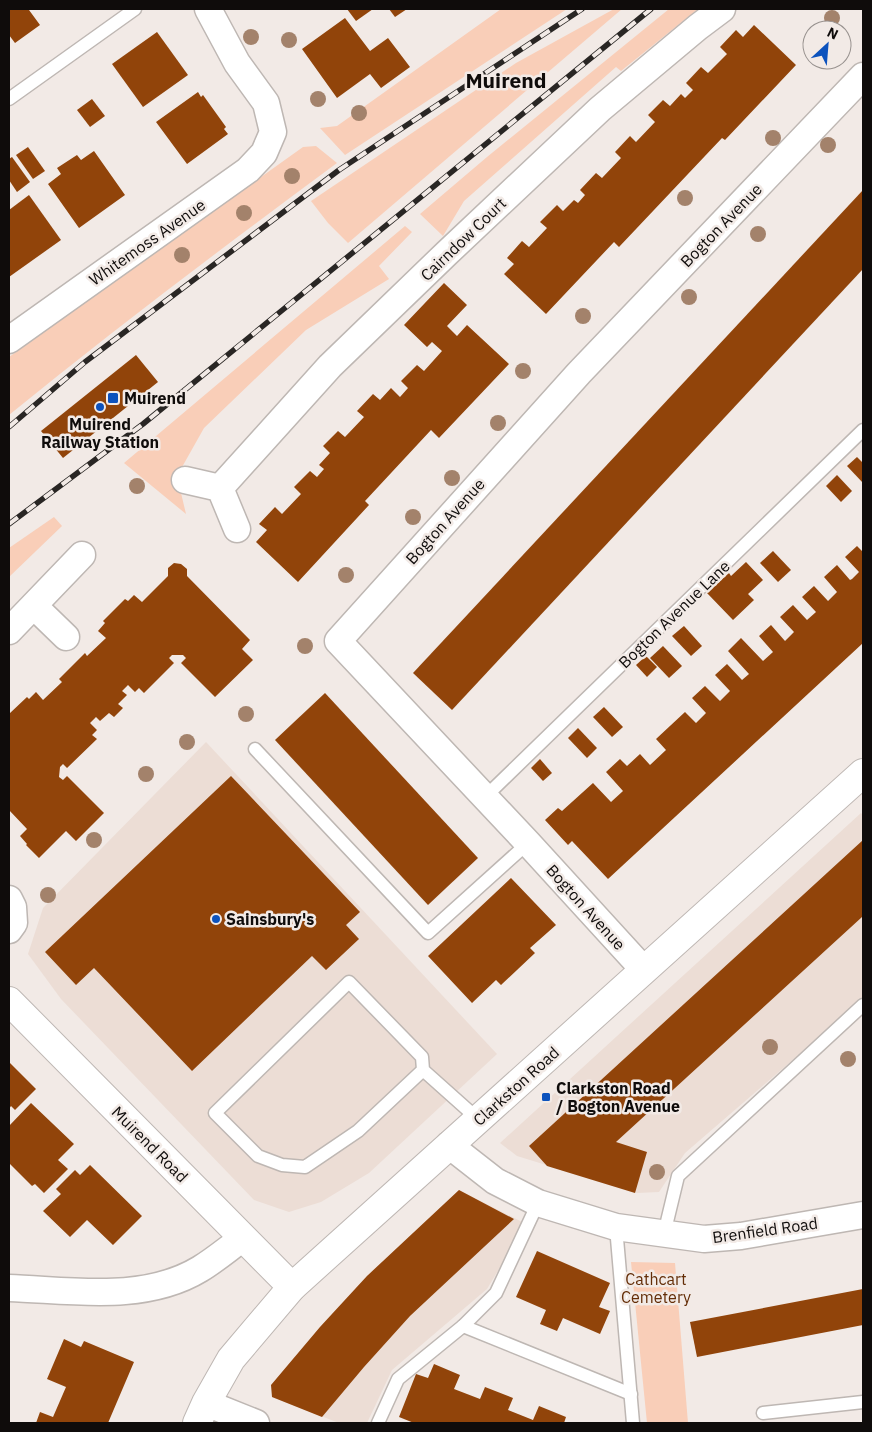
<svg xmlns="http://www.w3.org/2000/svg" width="872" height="1432" viewBox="0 0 872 1432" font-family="'IBM Plex Sans',sans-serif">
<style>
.built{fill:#ecddd5}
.green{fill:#f9ceb8}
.building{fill:#91440a}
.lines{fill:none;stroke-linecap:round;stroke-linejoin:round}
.service-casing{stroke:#beb7b3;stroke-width:15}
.minor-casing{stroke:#beb7b3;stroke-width:29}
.tertiary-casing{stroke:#beb7b3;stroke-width:30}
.secondary-casing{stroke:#beb7b3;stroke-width:30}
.service{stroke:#fff;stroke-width:12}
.minor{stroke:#fff;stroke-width:26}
.tertiary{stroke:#fff;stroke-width:28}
.secondary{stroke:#fff;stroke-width:28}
.rail-casing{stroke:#292624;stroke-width:5.5}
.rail{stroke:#f2eae6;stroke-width:4;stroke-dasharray:11;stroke-linecap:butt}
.tree{fill:#a3826b}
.poi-dot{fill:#0c52bd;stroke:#f2eae6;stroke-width:2}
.labels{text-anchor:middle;stroke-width:5;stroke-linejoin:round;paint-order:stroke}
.street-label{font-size:16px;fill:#0f0c0b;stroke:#f2eae6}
.poi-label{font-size:16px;font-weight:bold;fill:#0f0c0b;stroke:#f2eae6;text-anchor:start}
.park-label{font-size:16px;fill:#632d07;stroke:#f2eae6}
.district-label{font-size:21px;font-weight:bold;fill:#0f0c0b;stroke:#f2eae6}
</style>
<rect width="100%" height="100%" fill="#f2eae6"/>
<g class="built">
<path d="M206,742l291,312 -128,119 -48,29 -32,10 -35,-12 -193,-201 -33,-45 15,-46z"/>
<path d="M861,813l2,2v184l-178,154 -26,39 -22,1 -120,-37 -17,-13z"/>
<path d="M459,1190l67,34 -39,65 -95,81 -25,53h-28l-67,-26 48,-70 47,-51z"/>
</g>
<g class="green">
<path d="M501,9h66l-222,146 -25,-27 17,-2z"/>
<path d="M614,9h8l-274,234 -20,-20 -17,-22 205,-138z"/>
<path d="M669,9h29l-77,62 -5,-4 -152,134 -21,35 -23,-22 67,-57z"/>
<path d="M316,146l21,17c-111,82 -221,165 -328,252v-58l294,-210z"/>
<path d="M405,226l7,6 -33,34 10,13 -83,51 -102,98 -27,48 9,38 -62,-51z"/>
<path d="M54,517l8,9 -53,51v-29z"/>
<path d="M631,1262l44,1 13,160h-41z"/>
</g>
<g class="building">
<path d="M9,9h22l-2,1 11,15 -25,18 -6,-8z"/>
<path d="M347,9h26l-17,12z"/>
<path d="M389,9h18l-12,8z"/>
<path d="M345,18l25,33 18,-13 22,29 -29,21 -11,-14 -33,24 -35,-49z"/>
<path d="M754,25l42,40 -71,75 -3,-2 -103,109 -5,-5 -68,72 -42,-40 10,-10 -7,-6 15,-17 7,6 18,-19 -7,-6 17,-17 6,6 11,-11 4,3 7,-8 -5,-5 16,-17 6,5 19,-20 -6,-6 15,-16 6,6 19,-20 -7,-7 15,-15 7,6 11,-12 4,4 8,-8 -7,-7 15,-16 7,6 19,-19 -7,-7 16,-17 7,7z"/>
<path d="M157,32l31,43 -45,32 -31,-43z"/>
<path d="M198,92l3,5 2,-2 23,32 -2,2 4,5 -41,30 -31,-42z"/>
<path d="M92,99l13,17 -15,11 -13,-17z"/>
<path d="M28,147l17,24 -12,8 -17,-24z"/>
<path d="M94,151l31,44 -46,33 -31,-44 13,-10 -4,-6 20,-13 4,5z"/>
<path d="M12,157l18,25 -13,10 -8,-12v-21z"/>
<path d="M863,190v79l-411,441 -39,-37z"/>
<path d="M29,195l32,45 -52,37v-67z"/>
<path d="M444,283l23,22 -20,21 10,10 10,-11 42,39 -70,74 -8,-8 -66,71 4,4 -71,77 -42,-40 11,-12 -8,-6 16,-17 7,7 19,-20 -7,-7 16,-16 7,6 7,-8 -5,-4 11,-12 -7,-7 15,-15 7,6 19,-20 -7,-6 16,-17 7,6 11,-12 9,9 8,-9 -7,-7 16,-16 7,6 18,-20 -10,-9 -5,5 -23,-22z"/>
<path d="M136,355l22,27 -95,76 -22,-27z"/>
<path d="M857,457l6,6v20l-16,-17z"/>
<path d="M837,475l15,16 -11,11 -15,-16z"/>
<path d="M857,546l6,6v91l-255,236 -36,-38 -4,4 -23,-25 13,-12 4,3 31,-28 18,19 12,-11 -17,-19 14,-13 7,7 13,-12 10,11 16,-15 -10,-11 29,-27 11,11 10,-10 -14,-15 13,-12 15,15 10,-10 -15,-16 12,-11 15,16 7,-6 -21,-23 13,-13 22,23 10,-9 -14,-16 12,-11 14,16 9,-9 -14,-15 13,-12 14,15 9,-8 -14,-15 12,-11 14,15 9,-9 -13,-15 13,-12 13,15 2,-1 7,-7 -14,-15z"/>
<path d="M773,551l18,19 -13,12 -18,-19z"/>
<path d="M746,562l17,18 -15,14 6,6 -21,20 -26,-27 22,-20 2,3z"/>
<path d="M174,563l7,1 6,5v7l63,64 -8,9 11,11 -38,37 -34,-34 5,-5 -3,-3h-11l-3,3 5,5 -30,30 -5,-5 -4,4 -7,-7 -6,6 5,4 -9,9 5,4 -9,9 -5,-4 -9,8 -4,-4 -6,6 7,7 -5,5 5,4 -30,29 -4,-4 -3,3 -1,10 4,3 4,-4 37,37 -28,28 -10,-10 -27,27 -13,-13 1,-1 -7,-8 7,-7 -18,-19v-96l18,-17 2,2 7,-7 7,8 19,-18 -3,-3 26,-26 2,3 19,-18 -8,-7 7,-8 -2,-2 22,-22 3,2 6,-6 8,7 26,-26v-8z"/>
<path d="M684,626l18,20 -11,10 -19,-20z"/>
<path d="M663,646l19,20 -13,12 -19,-20z"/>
<path d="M646,656l11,11 -10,10 -11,-12z"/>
<path d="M325,693l153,165 -50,47 -153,-165z"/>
<path d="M604,707l19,20 -11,10 -19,-20z"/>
<path d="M578,728l19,20 -10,10 -19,-20z"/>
<path d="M540,759l12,14 -9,8 -12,-13z"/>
<path d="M231,776l129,136 -14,13 13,14 -33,31 -14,-14 -120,115 -98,-103 -18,17 -31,-33z"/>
<path d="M863,840v79l-1,-2 -246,225 31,10 -12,41 -88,-27 -18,-20z"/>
<path d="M511,878l45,47 -26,23 5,5 -34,32 -5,-5 -24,23 -44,-47z"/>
<path d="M9,1062l27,27 -21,21 -4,-4 -2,3z"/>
<path d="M31,1103l43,41 -16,16 10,9 -24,24 -9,-9 -3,2 -23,-23v-37z"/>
<path d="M90,1165l52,51 -29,29 -26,-25 -17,17 -27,-26 18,-17 -5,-5 19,-19 5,5z"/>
<path d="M459,1190l55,29 -104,97 -46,51 -42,50 -50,-20 -1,-12 49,-58 47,-51z"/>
<path d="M537,1251l73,32 -11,24 11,4 -10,23 -37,-16 -6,13 -17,-7 6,-14 -30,-13z"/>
<path d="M863,1289v36l-166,32 -7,-35z"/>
<path d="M64,1339l17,8 3,-6 50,21 -26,61h-72l4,-11 13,5 13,-30 -19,-8z"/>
<path d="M434,1364l26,11 -6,14 26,10 5,-12 28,11 -5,12 25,10 6,-14 27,11 -2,6h-150l-15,-6 17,-43 12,4z"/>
</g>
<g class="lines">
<g class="service-casing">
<g id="service">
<path d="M9,99l126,-90"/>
<path d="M255,749l173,184 100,-90"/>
<path d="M484,798l379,-368"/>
<path d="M423,1070l-65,61 -53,36 -23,-2 -24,-9 -43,-43 134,-131 73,75 1,13 56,50"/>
<path d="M616,1227l17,196"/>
<path d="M664,1234l14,-58 185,-171"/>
<path d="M463,1326l168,68"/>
<path d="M763,1413l100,-11"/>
<path d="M378,1423l20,-44 65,-53 33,-33 42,-90"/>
</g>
</g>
<g class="minor-casing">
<g id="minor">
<path d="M9,340l239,-170 16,-17 9,-21 -7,-29 -29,-40 -29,-54"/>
<path d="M185,480l35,8 17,41"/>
<path d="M220,488l110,-122 117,-113 153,-144 98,-82 24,-18"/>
<path d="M34,606l32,31"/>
<path d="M9,631l73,-76"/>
<path d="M9,899l4,8 1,16 -5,7"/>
<path d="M644,970l-116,-127 -190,-202 241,-268 284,-297"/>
<path d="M449,1145l46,36 43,22 78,24 88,12 37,-3 122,-21"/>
<path d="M9,1288c62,2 135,15 191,-19 15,-9 29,-21 43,-31"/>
<path d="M206,1403l50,20"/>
</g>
</g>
<g class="tertiary-casing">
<path id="tertiary" d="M9,1001l283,286"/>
</g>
<g class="secondary-casing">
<path id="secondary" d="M197,1423l9,-20 25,-44 61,-72 571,-514"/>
</g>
<use href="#service" class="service"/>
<use href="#minor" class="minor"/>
<use href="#tertiary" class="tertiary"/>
<use href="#secondary" class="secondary"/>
<g class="rail-casing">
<g id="rail">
<path d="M9,427l76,-65 254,-192 243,-161"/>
<path d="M9,524l134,-100 508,-415"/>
</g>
</g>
<use href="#rail" class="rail"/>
</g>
<g class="tree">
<circle cx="832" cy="18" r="8"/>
<circle cx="251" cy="37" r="8"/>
<circle cx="289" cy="40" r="8"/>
<circle cx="318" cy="99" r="8"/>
<circle cx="359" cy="113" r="8"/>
<circle cx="773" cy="138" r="8"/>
<circle cx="828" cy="145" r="8"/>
<circle cx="292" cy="176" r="8"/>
<circle cx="685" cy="198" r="8"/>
<circle cx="244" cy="213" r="8"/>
<circle cx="758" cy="234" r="8"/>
<circle cx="182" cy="255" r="8"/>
<circle cx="689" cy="297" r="8"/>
<circle cx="583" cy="316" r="8"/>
<circle cx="523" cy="371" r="8"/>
<circle cx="498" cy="423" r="8"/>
<circle cx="452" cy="478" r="8"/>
<circle cx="137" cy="486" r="8"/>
<circle cx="413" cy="517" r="8"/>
<circle cx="346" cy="575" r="8"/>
<circle cx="305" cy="646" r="8"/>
<circle cx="246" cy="714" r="8"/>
<circle cx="187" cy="742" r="8"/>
<circle cx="146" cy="774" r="8"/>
<circle cx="94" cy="840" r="8"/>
<circle cx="48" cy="895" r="8"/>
<circle cx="770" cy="1047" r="8"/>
<circle cx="848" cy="1059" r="8"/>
<circle cx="657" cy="1172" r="8"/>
</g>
<g class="poi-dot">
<rect x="107" y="392" width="12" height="12" rx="2.5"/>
<circle cx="100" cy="407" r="5"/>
<circle cx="216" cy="919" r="5"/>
<rect x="541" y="1092" width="10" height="10" rx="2.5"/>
</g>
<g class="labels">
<g class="street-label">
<text transform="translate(721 225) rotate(-46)" y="6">Bogton Avenue</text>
<text transform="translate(463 239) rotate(-44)" y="6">Cairndow Court</text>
<text transform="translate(147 242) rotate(-35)" y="6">Whitemoss Avenue</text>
<text transform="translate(445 521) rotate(-48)" y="6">Bogton Avenue</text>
<text transform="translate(674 614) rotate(-44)" y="6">Bogton Avenue Lane</text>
<text transform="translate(586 907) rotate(48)" y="6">Bogton Avenue</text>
<text transform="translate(516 1086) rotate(-42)" y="6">Clarkston Road</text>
<text transform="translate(150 1144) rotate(45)" y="6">Muirend Road</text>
<text transform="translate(765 1230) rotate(-8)" y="6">Brenfield Road</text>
</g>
<g class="poi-label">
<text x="124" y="404">Muirend</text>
<text x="100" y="430" text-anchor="middle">Muirend<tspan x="100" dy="18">Railway Station</tspan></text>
<text x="226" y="925">Sainsbury's</text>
<text x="556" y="1094">Clarkston Road<tspan x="556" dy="18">/ Bogton Avenue</tspan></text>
</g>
<g class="park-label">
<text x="656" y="1285">Cathcart<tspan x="656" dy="18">Cemetery</tspan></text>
</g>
<g class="district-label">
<text x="506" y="88">Muirend</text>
</g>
</g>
<rect width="872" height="1432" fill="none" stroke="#0f0c0b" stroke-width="20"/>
<g transform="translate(827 45) rotate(26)"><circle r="24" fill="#f2eae6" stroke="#97918e"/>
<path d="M0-4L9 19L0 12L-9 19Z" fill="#0c52bd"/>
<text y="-8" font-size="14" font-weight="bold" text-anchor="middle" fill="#0f0c0b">N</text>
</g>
</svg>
